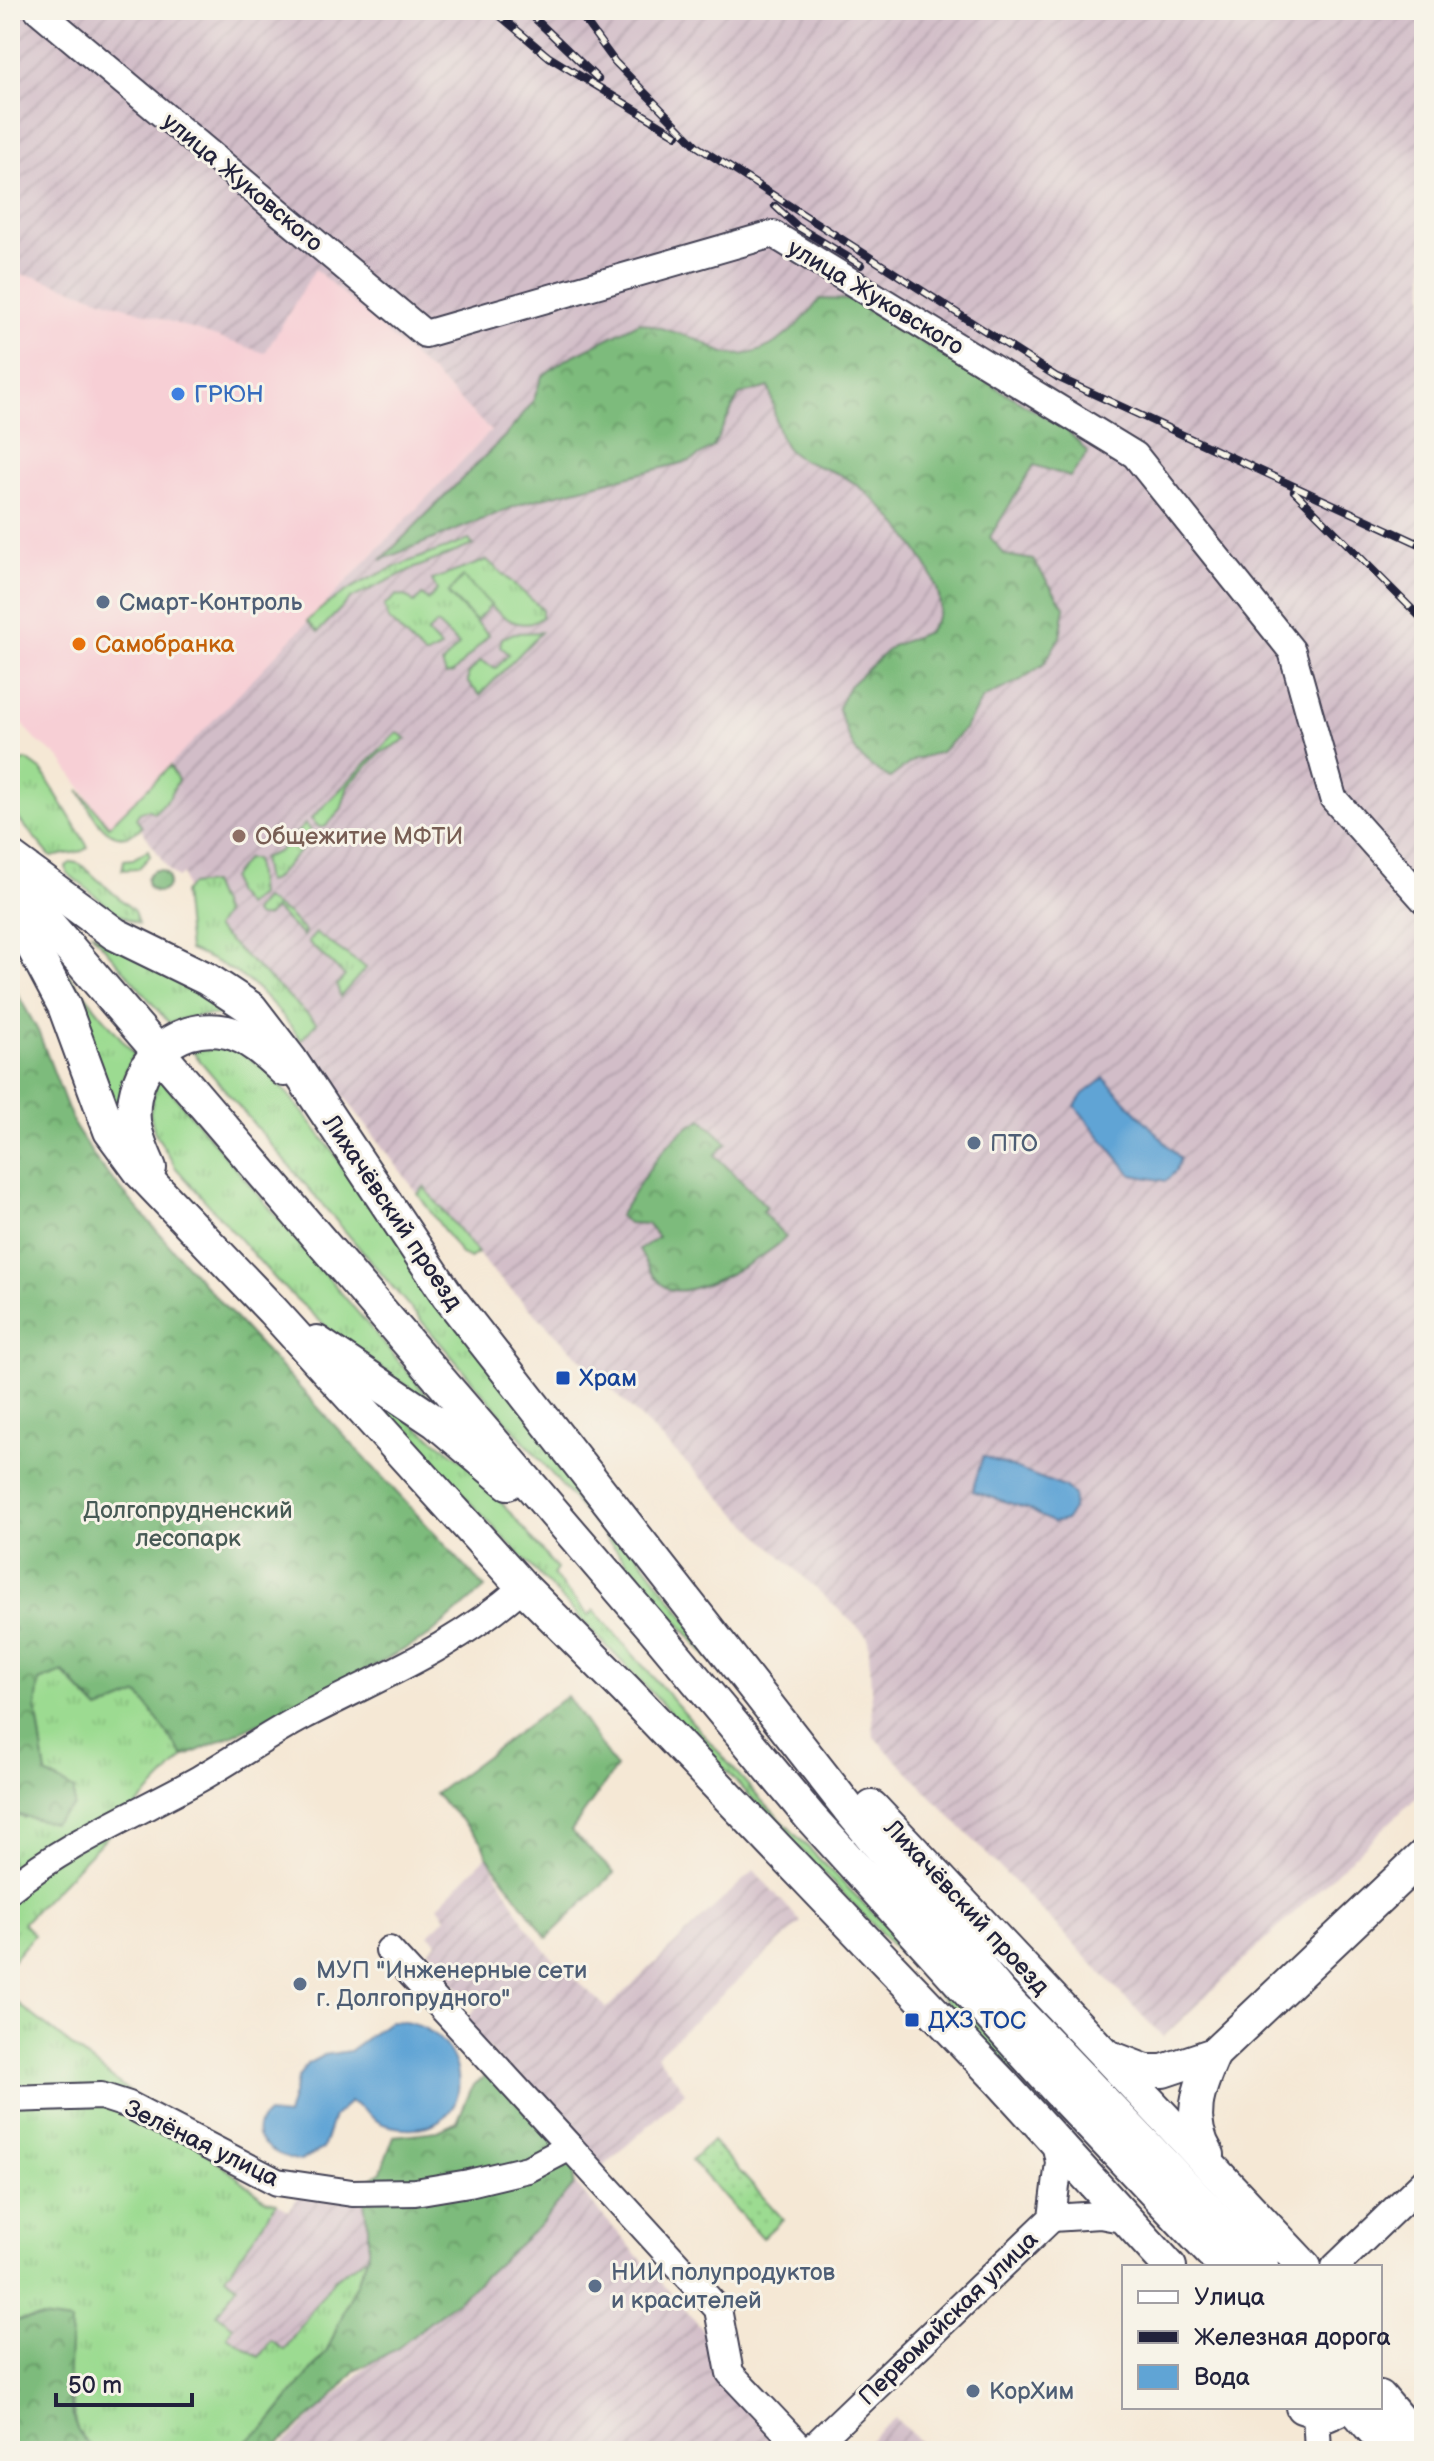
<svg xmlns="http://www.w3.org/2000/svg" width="1434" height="2461" viewBox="0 0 1434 2461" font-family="'Balsamiq Sans',sans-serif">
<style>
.built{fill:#f7cfd5}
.industrial{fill:url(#industrial-furrows)}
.grass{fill:url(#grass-tufts);stroke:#5f7e66;stroke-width:2}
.forest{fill:url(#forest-crowns);stroke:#506e5b;stroke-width:2}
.park{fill:url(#park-dots);stroke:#5f7e66;stroke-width:2}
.pitch{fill:#9cdb91;stroke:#5f7e66;stroke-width:2}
.water{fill:#60a4d5;stroke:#416388;stroke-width:2}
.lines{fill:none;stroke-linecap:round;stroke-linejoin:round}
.minor-casing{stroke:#424052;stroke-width:30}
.major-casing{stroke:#424052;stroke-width:36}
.minor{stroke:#fff;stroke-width:26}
.major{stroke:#fff;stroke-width:32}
.rail-casing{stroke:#22223b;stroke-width:8}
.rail{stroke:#f7f3e8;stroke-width:5;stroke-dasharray:15;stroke-linecap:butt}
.shop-dot{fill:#3f7fe0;stroke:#f7f3e8;stroke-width:3}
.service-dot{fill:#5c6f8a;stroke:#f7f3e8;stroke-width:3}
.food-dot{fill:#e8710a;stroke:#f7f3e8;stroke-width:3}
.education-dot{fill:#8d6e63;stroke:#f7f3e8;stroke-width:3}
.transit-dot{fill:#1a4fb4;stroke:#f7f3e8;stroke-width:3}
.labels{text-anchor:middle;stroke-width:6;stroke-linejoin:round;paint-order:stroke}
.street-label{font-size:24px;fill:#22223b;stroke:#f7f3e8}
.shop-label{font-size:24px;fill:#366cbe;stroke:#f7f3e8;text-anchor:start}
.service-label{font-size:24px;fill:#4e5e75;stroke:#f7f3e8;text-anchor:start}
.food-label{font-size:24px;fill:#c56008;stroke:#f7f3e8;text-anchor:start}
.education-label{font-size:24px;fill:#785e54;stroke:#f7f3e8;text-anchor:start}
.transit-label{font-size:24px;fill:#164399;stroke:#f7f3e8;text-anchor:start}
.park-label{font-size:24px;fill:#475a55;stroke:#f7f3e8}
</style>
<defs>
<pattern id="industrial-furrows" width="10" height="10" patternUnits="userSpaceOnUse" patternTransform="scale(2)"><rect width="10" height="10" fill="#d2bdc8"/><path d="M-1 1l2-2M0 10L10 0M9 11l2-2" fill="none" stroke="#b4a2ad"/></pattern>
<pattern id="grass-tufts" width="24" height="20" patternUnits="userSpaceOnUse" patternTransform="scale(2)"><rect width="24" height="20" fill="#9cdb91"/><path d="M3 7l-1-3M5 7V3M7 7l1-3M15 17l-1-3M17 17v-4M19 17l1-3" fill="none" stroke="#86bc7e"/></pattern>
<pattern id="forest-crowns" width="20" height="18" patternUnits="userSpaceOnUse" patternTransform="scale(2)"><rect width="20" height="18" fill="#7dbb7b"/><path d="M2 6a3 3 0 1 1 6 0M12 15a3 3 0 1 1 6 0" fill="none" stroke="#669866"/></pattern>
<pattern id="park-dots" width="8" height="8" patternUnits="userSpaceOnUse" patternTransform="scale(2)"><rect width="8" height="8" fill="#9cdb91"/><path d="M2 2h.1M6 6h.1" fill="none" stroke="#86bc7e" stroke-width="1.8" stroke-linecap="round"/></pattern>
</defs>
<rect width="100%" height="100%" fill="#f7f3e8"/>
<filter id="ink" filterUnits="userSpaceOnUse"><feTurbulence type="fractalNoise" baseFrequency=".0125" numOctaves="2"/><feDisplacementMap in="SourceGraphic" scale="16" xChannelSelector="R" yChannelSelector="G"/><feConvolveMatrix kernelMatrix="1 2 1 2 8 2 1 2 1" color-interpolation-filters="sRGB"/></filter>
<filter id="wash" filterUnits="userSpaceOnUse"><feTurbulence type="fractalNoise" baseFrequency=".006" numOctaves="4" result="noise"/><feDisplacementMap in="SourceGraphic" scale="32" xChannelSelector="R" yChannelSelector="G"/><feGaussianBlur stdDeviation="1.8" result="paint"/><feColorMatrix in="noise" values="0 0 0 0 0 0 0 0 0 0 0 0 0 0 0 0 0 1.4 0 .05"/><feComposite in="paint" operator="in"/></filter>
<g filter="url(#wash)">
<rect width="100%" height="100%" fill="#f5e8d5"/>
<path class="built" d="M315,269l121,108 55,54 -166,173 93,590 -137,-181 -52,-48 -35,-18 -11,-73 -5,4 -9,-8 -31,-48 -30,4 -48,-68 -24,-18 -26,-31v-436l26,4z"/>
<g class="industrial">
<path d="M10,10h1414v1780l-261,247 -289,-300 -6,-100 -105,-98 -272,-269 -66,-83 -7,7 -137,-181 -52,-48 -41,-68 -5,-23 -5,4 -9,-8 -41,-61 363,-378 -55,-54 -121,-108 -50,84 -229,-76 -26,-4z"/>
<path d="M487,1856l39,70 25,31 56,51 147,-138 47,52 -144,133 28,37 -83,76 -138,-145 13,-17 -41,-40 4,-5 -11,-11 8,-8 -8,-8 17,-16 -8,-12z"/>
<path d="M570,2178l239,273h-533z"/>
<path d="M303,2188l60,6 5,32v30l-34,23 -50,72 -24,6 -33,-21 -10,-21 20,-29 -12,-9 52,-74 12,8z"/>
<path d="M895,2418l35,33h-73z"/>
</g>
<g class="grass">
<path d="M469,540l4,5 -63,25 -60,29 -32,33 -11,-11c45,-43 105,-61 162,-81z"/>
<path d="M487,560l55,49v8c-28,24 -60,-21 -79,-39l-15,16 41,41 -36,38 -7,2 -4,-11 17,-19 -22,-21 -10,9 14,15 -16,8 -36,-36 -5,-14 13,-11 10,2 7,6 8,-8 6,5 9,-10 -5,-10z"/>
<path d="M541,632l-61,63 -12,-12v-9l12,-13 16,7 13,-14 -9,-8 2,-8 12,-5z"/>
<path d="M397,732l10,7 -27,14 -32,33 -7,24 -16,17h-6l-8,-8z"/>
<path d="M27,760l15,11 46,76 -5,4 -32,6 -41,-48v-43z"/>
<path d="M170,766l8,14 -9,18 -15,15 -6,-4 -8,3 -4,6 6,9c-32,29 -50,-14 -63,-37l30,36z"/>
<path d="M305,824l9,12 -41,44 -7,2 -4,-24 16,-6z"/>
<path d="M148,850l2,6 -12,13 -16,1 2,-10 9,-1z"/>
<path d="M246,859h9l4,36 -13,11 -12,-14 -3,-14z"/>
<path d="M72,862l8,2 54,47 4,13 -20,-10 -51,-41 -1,-7z"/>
<path d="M211,883l13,31 -9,14 102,95 -16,17c-34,-47 -57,-69 -112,-90l-6,-58 7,-7z"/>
<path d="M264,899l24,15 17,18 -2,4 -29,-27 -8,8h-9l-4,-5z"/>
<path d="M91,932l156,89c-27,-9 -51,-7 -78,2z"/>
<path d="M316,933l50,35 -26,29 -3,-12 8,-9 -37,-34z"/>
<path d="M66,972l68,82 -11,24 -4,30 -6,-2 -49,-131z"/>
<path d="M197,1046h34l36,24 35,41 413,546 -5,3 -520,-611z"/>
<path d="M158,1076l282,334 -105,-75 -57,-53 -102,-114 -22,-37 -4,-18z"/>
<path d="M424,1187l54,66 -8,5 -9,-4 -43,-60z"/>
<path d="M353,1380l121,89 83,100 -4,6 36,41 5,-6 165,188 121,122 184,194 -3,8z"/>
<path d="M62,1672l37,38 40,-17 45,64 -161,166 11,12 -24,28v-150l14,5 50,-28 -28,-16 -10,-66 2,-27z"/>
<path d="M10,1997l256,203 11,3 -52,74 12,9 -20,28 16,12 -6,10 32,21 12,-16 13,9 50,-71 34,-23 -41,95 -62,77 -34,23h-135c-30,-22 -18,-38 -28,-67 -8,-22 -18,-44 -27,-66l-31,3z"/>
</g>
<g class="forest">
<path d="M820,299l31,1 216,130 21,23 -18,24 -36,-12 -44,72 15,18 28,5 32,48 -5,29 -16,27 -23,16 -38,18 -18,30 -24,24 -26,7 -25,19c-36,-19 -38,-31 -52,-70l11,-22 43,-40 36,-14c5,-8 13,-18 12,-28 -2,-40 -63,-111 -99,-129 -17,-8 -43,-12 -55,-28 -11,-16 -12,-42 -17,-60l-30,8 -26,52 -23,14 -164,41 -145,58 126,-126 26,-32 9,-26 24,-17 74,-37c20,6 40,11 60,19 9,3 18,11 28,13 39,6 71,-27 92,-55z"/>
<circle cx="158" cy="881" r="11"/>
<path d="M10,980l28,51 37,96 24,37 90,104 296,320 -56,48 -112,61 -133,60 -45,-63 -40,16 -36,-38 -24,9 -3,27 10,66 28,16v16l-21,17 -43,-10z"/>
<path d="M702,1119l25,24 -12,12 52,52 -5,5 24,25c-15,18 -94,62 -117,52 -14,-6 -23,-26 -30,-39l19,-13 -11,-13 -19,-1 -9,-7c23,-34 44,-79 83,-97z"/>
<path d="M567,1696l49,72 -45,63 43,42 -67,65 -60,-82 -6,-16 -46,-46z"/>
<path d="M489,2073l87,92 -3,21 -34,40 -72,66 -69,56 -43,23 -29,33 -56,47h-39l34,-23 62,-77 41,-95v-30l-7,-40 20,-15 13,-35 44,-5 19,-9 16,-37z"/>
<path d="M41,2318l30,4c0,43 -14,101 25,129h-86v-130z"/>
</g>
<path class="park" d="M712,2141l71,78 -21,19 -71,-78z"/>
<path class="pitch" d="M463,577l28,28 -15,16 -28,-28z"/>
<g class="water">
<path d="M1104,1078l76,80 -4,13 -10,10 -34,-6 -57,-69 8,-12z"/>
<path d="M983,1456l81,31 10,8 -1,14 -7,11 -13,3 -25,-14 -56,-18z"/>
<path d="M390,2021c88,-1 96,129 -4,104 -14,-4 -22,-17 -36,-23l-16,14 -11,33 -23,12c-24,-5 -60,-23 -33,-47l20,2 10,-36 10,-16 17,-9 25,-4z"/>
</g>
</g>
<g filter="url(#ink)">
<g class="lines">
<g class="minor-casing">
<g id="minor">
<path d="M38,10l387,324 348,-100 362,221 157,196 41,147 91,102"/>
<path d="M10,1889c58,-47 124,-74 189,-110 35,-20 69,-44 105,-63 81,-42 148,-67 219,-129"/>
<path d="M389,1950l181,197"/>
<path d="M10,2099l91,-3 28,9 148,77 75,11 63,-1 54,-9 59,-14 42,-22 148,162 12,64 74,78"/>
<path d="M1052,2218l48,-3 27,5"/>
<path d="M1335,2267l89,-86"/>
<path d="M1316,2413l2,38"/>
<path d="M809,2451l243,-233 7,-56 -5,-24"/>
</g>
</g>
<g class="major-casing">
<g id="major">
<path d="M10,857l105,77 92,45 44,29 40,52 157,236 400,512 149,181"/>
<path d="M10,879l643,749 158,190 247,273 167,176"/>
<path d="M10,904l54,102 46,125 31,42 131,137 251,277 103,103 375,392 169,185"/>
<path d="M150,1168c-6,-14 -14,-31 -16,-47 -5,-52 38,-101 93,-89 21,4 42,24 57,38"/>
<path d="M317,1342l119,80 72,61"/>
<path d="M872,1807l433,460"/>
<path d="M983,1975l280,292"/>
<path d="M1110,2057l36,14h17l51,-17 210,-199"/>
<path d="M1208,2155c-22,-36 -10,-65 6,-101"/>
<path d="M1380,2397l44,52"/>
<path d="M1302,2407l25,8 18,-8"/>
<path d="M1353,2407l38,44"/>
</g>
</g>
<use href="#minor" class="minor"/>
<use href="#major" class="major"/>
<g class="rail-casing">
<g id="rail">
<path d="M493,10l56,47 128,78"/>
<path d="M526,10l72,69"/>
<path d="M577,10l38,52 83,85 359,230 367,169"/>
<path d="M775,206l23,21 63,38"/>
<path d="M1294,491l130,130"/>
</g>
</g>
<use href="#rail" class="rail"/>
</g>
</g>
<circle class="shop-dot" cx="178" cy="394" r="8"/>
<g class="service-dot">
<circle cx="103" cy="602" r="8"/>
<circle cx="974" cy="1143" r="8"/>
<circle cx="300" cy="1984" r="8"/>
<circle cx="595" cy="2286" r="8"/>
<circle cx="973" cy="2391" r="8"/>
</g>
<circle class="food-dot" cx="79" cy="644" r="8"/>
<circle class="education-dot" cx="239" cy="836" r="8"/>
<g class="transit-dot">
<rect x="555" y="1370" width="16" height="16" rx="4"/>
<rect x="904" y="2012" width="16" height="16" rx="4"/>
</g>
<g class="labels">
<g class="street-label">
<text transform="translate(243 182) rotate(40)" y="8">улица Жуковского</text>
<text transform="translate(876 297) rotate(31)" y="8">улица Жуковского</text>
<text transform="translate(393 1212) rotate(56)" y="8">Лихачёвский проезд</text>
<text transform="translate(967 1907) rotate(47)" y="8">Лихачёвский проезд</text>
<text transform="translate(202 2143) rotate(26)" y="8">Зелёная улица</text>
<text transform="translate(948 2318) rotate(-44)" y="8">Первомайская улица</text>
</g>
<g class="shop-label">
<text x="194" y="402">ГРЮН</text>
</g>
<g class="service-label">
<text x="119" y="610">Смарт-Контроль</text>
<text x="990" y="1151">ПТО</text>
<text x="316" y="1978">МУП "Инженерные сети<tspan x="316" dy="28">г. Долгопрудного"</tspan></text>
<text x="611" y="2280">НИИ полупродуктов<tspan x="611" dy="28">и красителей</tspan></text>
<text x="989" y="2399">КорХим</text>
</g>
<g class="food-label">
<text x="95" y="652">Самобранка</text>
</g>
<g class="education-label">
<text x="255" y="844">Общежитие МФТИ</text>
</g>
<g class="transit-label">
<text x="579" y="1386">Храм</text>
<text x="928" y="2028">ДХЗ ТОС</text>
</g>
<g class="park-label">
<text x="188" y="1518">Долгопрудненский<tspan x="188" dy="28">лесопарк</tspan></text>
</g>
</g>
<rect width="1434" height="2461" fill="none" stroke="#f7f3e8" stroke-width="40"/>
<rect x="1122" y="2265" width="260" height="144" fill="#f7f3e8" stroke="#a29fa3" stroke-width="2"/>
<rect x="1138" y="2291" width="40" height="12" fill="#ffffff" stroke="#a29fa3" stroke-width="2"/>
<text x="1194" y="2305" font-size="24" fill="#22223b">Улица</text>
<rect x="1138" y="2331" width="40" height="12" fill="#22223b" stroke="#a29fa3" stroke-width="2"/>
<text x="1194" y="2345" font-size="24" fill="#22223b">Железная дорога</text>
<rect x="1138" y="2365" width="40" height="24" fill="#60a4d5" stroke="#a29fa3" stroke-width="2"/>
<text x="1194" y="2385" font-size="24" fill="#22223b">Вода</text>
<path d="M56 2393v12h136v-12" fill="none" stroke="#22223b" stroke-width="4"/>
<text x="68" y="2393" font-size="24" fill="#22223b" stroke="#f7f3e8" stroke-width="6" paint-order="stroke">50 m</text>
</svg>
